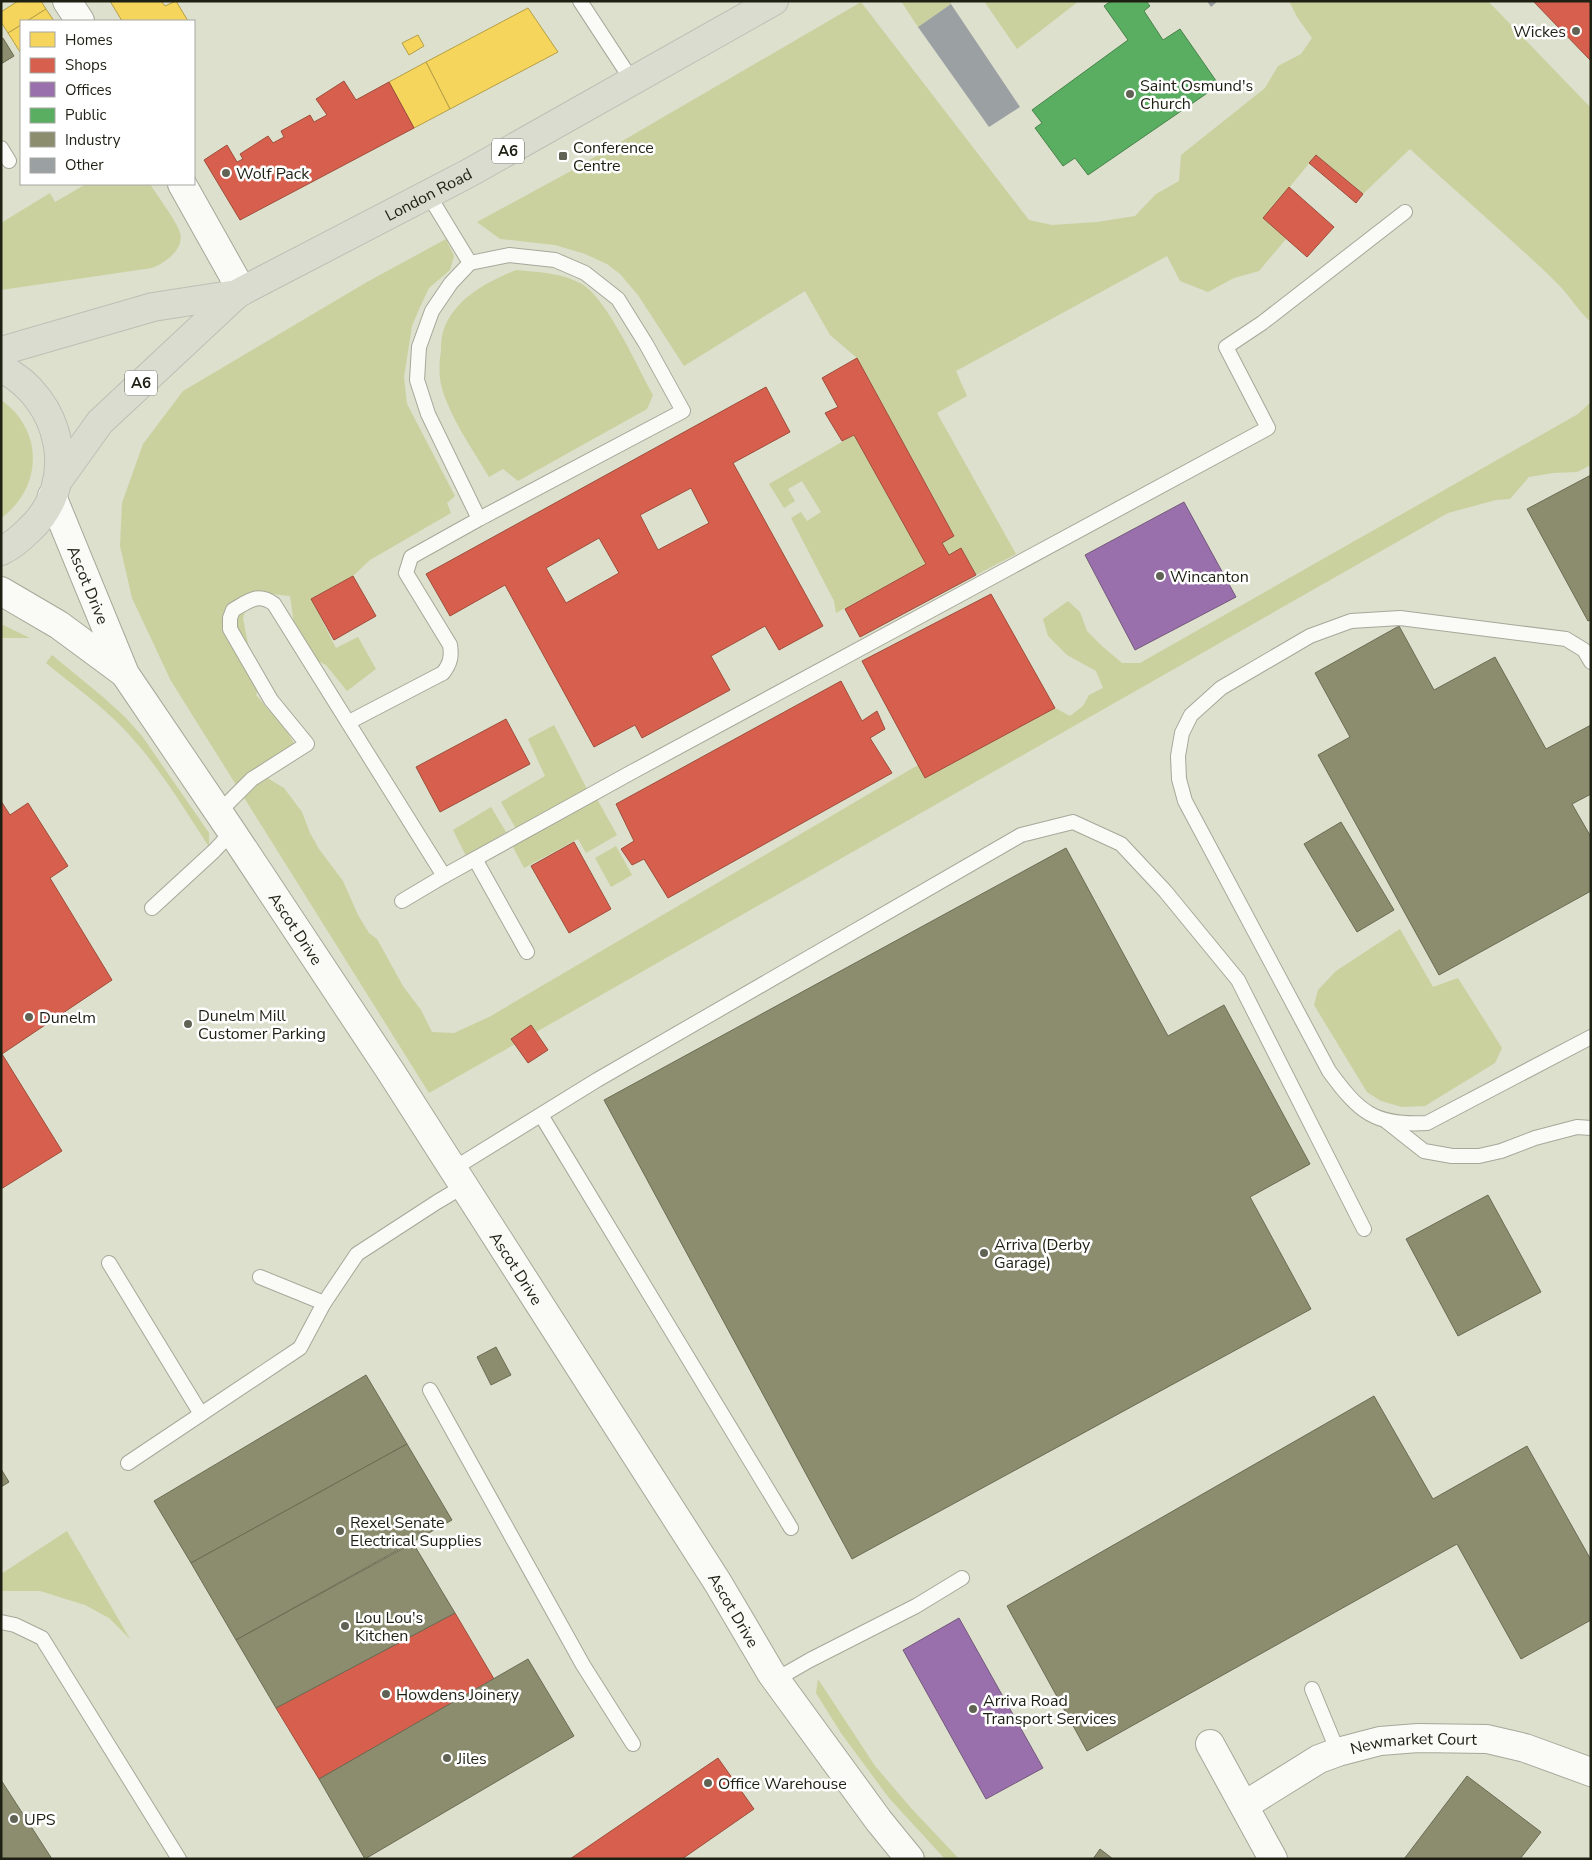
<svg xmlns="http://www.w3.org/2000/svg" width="1592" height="1860" viewBox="0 0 1592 1860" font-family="'Nunito Sans',sans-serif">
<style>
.green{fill:#cad19e}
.homes{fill:#f6d55c;stroke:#b59f46}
.shops{fill:#d6604d;stroke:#9f4d3c;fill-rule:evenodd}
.offices{fill:#9970ab;stroke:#74587d}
.public{fill:#5aae61;stroke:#48834a}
.industry{fill:#8c8c6e;stroke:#6b6c53}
.building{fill:#9ba0a3}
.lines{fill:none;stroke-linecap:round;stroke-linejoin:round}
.service-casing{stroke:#a6a899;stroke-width:16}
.minor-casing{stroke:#a6a899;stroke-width:30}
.tertiary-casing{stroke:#a6a899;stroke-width:30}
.primary-casing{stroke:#bdbfb5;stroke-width:30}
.service{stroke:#fafaf7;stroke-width:14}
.minor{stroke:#fafaf7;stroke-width:28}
.tertiary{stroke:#fafaf7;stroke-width:28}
.primary{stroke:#dbdcd0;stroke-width:28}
.poi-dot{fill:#606354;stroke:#fff;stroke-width:2}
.labels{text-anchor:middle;stroke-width:5;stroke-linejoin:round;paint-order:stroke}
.shield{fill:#fff;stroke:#62635a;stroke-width:1}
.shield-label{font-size:15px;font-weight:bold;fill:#1e2013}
.poi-label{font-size:16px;fill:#1e2013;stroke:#fff;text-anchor:start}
.street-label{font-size:16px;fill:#1e2013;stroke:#fff}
</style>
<rect width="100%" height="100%" fill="#dce0cc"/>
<g class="green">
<path d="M901,1h50v3l-33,23z"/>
<path d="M984,1h95l-62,48z"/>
<path d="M1289,1h199l103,107v214c-13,-11 -21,-26 -33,-38 -48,-47 -99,-89 -148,-135l-47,45 -47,-39 -52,63 22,21 -27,32 -25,7 -26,14 -28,-11 -13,-25 -211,115 11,25 -30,17 79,141 -40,21 -15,-27 -12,7 -7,-12 12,-8 -97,-177 -27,-23 -25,-44 -121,75 -46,-71 -18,-21 -13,-10 -22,-10 -30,-9 -55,-6 -23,-17 92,-50 292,-170 168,218 23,5 45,-3 38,-6 21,-22 23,-13 2,-26 84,-67 13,-22 23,-12 11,-16 -15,-21z"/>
<path d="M86,184h64c8,13 23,32 29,46 8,18 -14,33 -27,38l-151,22v-67l49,-30 5,9z"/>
<path d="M446,239l8,17 -4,14 -21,18 -9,19 -8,19 -8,51 3,27 48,92 -8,7 4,10 -81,47 -17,16 -42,23 25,49 22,-11 18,32 -29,22 -21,-26 -20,-10 -10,-18 -6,-41 -39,-4 -8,26 9,46 8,23 -4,8 30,35 9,15 -35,20 9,14 15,9 18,24 8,21 9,16 24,32 15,34 11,18 8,6 26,47 18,24 11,22 22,1 35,-16 429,-252 7,13 130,-70 15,8 13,-10 6,-11 14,-7 -7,-17 -29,-16 -19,-19 -5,-17 25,-18 12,11 7,19 15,15 20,17h18l438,-249 13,-12v63l-14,7 -24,1 -24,4 -19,22 -14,1 -48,13 -1019,580 -258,-412 -39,-83 -12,-52 2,-43 21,-59 40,-53 184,-109z"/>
<path d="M516,270c21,2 46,3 64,13 26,13 58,85 73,112l-6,14 -129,72 -15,-12 -14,8c-17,-29 -39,-59 -48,-92 -2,-10 -2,-23 0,-34 0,-6 0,-13 2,-19 10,-33 44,-50 73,-62z"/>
<path d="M1,400c43,30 42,88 0,118z"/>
<path d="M854,435l72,129 -90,49 -2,-12 -43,-83 10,-6 6,9 14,-9 -19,-31 -14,8 7,12 -11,7 -15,-24z"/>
<path d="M1,624l29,14h-29z"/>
<path d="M52,655l51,42 22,20 17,19 67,97v14c-27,-42 -54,-87 -90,-123 -22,-22 -49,-41 -73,-61z"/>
<path d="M554,725l33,64 -71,40 -15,-27 44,-26 -17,-37z"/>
<path d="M597,799l20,36 -31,18 -8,-14 -54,29 -12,-23z"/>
<path d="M491,807l15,25 -40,24 -13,-26z"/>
<path d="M616,846l16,29 -21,12 -16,-29z"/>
<path d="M1400,929l33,58 25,-9 44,70 -7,15 -70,43 -23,1 -21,-6 -14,-9 -53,-87 4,-15 18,-19z"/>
<path d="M67,1531l63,108 -21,-21 -24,-13 -45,-14h-39v-17z"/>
<path d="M818,1679l57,87 36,42 48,51h-14l-56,-61 -48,-65 -25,-40z"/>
</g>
<g class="homes">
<path d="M18,1h23l5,8 -19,12h-6v4l-13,8 -7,-11v-10z"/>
<path d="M110,1h51l4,5 11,-5 12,20h-66z"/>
<path d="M528,8l30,44 -108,57 -24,-47z"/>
<path d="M46,9l8,12h-27z"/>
<path d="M21,25v26l-1,1 -12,-19z"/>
<path d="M418,35l6,11 -15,9 -7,-12z"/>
<path d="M426,62l24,47 -36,19 -25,-46z"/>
</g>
<g class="shops">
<path d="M1533,1h58v60z"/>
<path d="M344,81l12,19 33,-18 25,46 -174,92 -36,-60 23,-15 10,17 6,-3 -3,-5 28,-18 5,7 11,-6 -3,-6 29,-16 4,7 13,-7 -11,-16z"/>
<path d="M1316,155l47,39 -7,9 -47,-40z"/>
<path d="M1289,187l45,40 -27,30 -44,-39z"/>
<path d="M857,358l97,178 -12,7 7,12 12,-7 15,27 -116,62 -15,-28 81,-45 -72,-129 -12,6 -17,-28 13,-6 -16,-29z"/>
<path d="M766,387l24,45 -57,31 90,163 -44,24 -14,-24 -54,30 19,34 -88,48 -7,-13 -41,22 -89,-162 -55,31 -24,-42zM691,488l18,35 -51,27 -18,-35zM599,538l20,35 -53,30 -20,-35z"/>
<path d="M353,576l23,40 -42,24 -23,-41z"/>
<path d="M991,594l64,114 -130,70 -63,-117z"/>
<path d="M841,681l21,40 15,-10 8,18 -15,9 22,35 -224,125 -24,-39 -12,6 -11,-16 13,-8 -18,-37z"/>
<path d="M506,719l24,45 -90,48 -24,-45z"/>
<path d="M1,801l9,14 18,-12 40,63 -18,12 62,102 -110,74 60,97 -61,38z"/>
<path d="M574,842l37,67 -42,24 -38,-67z"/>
<path d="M531,1025l17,25 -20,13 -17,-24z"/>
<path d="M455,1613l39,66 -175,100 -43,-71z"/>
<path d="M718,1758l36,51 -72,50h-112z"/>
</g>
<g class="offices">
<path d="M1184,502l52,95 -101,53 -50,-95z"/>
<path d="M959,1618l84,150 -57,31 -83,-149z"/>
</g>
<path class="public" d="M1111,1h35l4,5 -6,5 19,29 17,-11 39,56 -131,90 -13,-17 -12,8 -28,-38 7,-5 -10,-13 96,-70 -24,-34z"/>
<g class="industry">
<path d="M3,38l11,18 -13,8v-25z"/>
<path d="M1591,475v145l-3,1 -61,-112z"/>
<path d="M1399,626l35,64 61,-33 51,92 45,-24v69l-19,10 19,33v54l-152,84 -121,-220 32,-18 -35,-64z"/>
<path d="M1341,822l53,88 -37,22 -53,-88z"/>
<path d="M1066,848l102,188 56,-31 86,159 -60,33 61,112 -459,250 -248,-459z"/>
<path d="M1488,1195l53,97 -83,44 -52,-97z"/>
<path d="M496,1347l15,28 -20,10 -14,-28z"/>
<path d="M366,1375l41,69 -216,119 -37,-62z"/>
<path d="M1374,1396l59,103 94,-53 64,114v60l-70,39 -64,-115 -370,207 -80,-145z"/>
<path d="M407,1444l45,76 -216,120 -45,-77z"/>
<path d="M1,1469l8,13 -8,5z"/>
<path d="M413,1543l42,70 -179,95 -40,-68z"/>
<path d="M528,1659l46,77 -209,123 -46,-80z"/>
<path d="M1467,1776l74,56 -21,27h-116z"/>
<path d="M1,1780l51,79h-51z"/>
<path d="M1100,1849l13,10h-20z"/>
</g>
<g class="building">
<path d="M1207,1h11l-7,6z"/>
<path d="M951,4l69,103 -31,20 -71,-100z"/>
</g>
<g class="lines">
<g class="service-casing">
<g id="service">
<path d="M580,1l53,81"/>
<path d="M1,148l8,13"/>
<path d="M428,194l42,69"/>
<path d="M1591,662l-7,-12 -18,-11 -166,-21 -49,3 -41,15 -89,52 -30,27 -9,18 -4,23 1,23 6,22 144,270c30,41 45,55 98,52l164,-86"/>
<path d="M349,722l94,-49c7,-9 9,-16 7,-28l-44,-72 5,-16 68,-38 204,-108 -37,-67 -28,-45 -33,-26 -30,-13 -46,-5 -39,8 -19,20 -19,28 -13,36 -2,33 11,34 51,105"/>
<path d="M219,812l33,-33 55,-35 -36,-44 -41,-71v-11l3,-8c16,-9 25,-18 41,-6l170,272"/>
<path d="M475,859l52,93"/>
<path d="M402,901l42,-25 188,-104 636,-344 -42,-81 36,-24 143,-111"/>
<path d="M152,908l62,-57 18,-19"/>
<path d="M541,1115l250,413"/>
<path d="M1386,1121l38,30 28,5h27l22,-5 34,-13 42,-11 14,1"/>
<path d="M453,1169l144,-89 424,-245 52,-13 48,22 44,47 73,89 126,249"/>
<path d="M109,1263l92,151"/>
<path d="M260,1277l64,26"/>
<path d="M430,1390l153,275 50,79"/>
<path d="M128,1463l172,-115 24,-45 33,-49 80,-52 27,-16"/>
<path d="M1,1622l14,3 27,13 137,221"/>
<path d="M775,1680l35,-20 106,-54 46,-28"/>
<path d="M1312,1689l26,63"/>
</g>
</g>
<g class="minor-casing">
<g id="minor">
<path d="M67,1l13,20"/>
<path d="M182,184l60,107"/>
<path d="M1210,1744l63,115"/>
<path id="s1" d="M1245,1805l74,-46 19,-7 42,-11 38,-3 69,1 38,9 66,24"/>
</g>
</g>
<g class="tertiary-casing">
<g id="tertiary">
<path id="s2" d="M52,496l73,178 107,158 159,240 327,511 53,90 108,148 31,38"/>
<path d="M1,591l58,34 65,48"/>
</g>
</g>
<g class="primary-casing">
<g id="primary">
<path id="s3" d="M1,351l152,-44 84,-13 5,-3 227,-118 305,-172"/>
<path d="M1,368c61,30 80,115 28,162 -8,8 -17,16 -28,21"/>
<path d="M57,482l43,-60 137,-128"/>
</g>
</g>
<use href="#service" class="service"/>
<use href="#minor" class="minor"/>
<use href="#tertiary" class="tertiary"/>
<use href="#primary" class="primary"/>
</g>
<g class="poi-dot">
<circle cx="1576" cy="31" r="5"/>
<circle cx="1130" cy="94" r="5"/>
<rect x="558" y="151" width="10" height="10" rx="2.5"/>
<circle cx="226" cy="173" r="5"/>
<circle cx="1160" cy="576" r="5"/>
<circle cx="29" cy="1017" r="5"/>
<circle cx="188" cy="1024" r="5"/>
<circle cx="984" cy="1253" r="5"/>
<circle cx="340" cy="1531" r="5"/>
<circle cx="345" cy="1626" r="5"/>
<circle cx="386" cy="1694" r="5"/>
<circle cx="973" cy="1709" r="5"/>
<circle cx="447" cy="1758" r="5"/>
<circle cx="708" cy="1783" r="5"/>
<circle cx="14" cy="1819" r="5"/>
</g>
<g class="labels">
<g class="shield">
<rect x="492" y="138.5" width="32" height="25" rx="4"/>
<rect x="125" y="370.5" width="32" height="25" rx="4"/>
</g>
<g class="shield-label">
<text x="508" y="156">A6</text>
<text x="141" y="388">A6</text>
</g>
<g class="poi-label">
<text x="1566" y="37" text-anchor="end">Wickes</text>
<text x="1140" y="91">Saint Osmund's<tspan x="1140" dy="18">Church</tspan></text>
<text x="573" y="153">Conference<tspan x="573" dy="18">Centre</tspan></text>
<text x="236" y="179">Wolf Pack</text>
<text x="1170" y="582">Wincanton</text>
<text x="198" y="1021">Dunelm Mill<tspan x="198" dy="18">Customer Parking</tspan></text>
<text x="39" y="1023">Dunelm</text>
<text x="994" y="1250">Arriva (Derby<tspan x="994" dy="18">Garage)</tspan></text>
<text x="350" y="1528">Rexel Senate<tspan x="350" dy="18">Electrical Supplies</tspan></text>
<text x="355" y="1623">Lou Lou's<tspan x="355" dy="18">Kitchen</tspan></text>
<text x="396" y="1700">Howdens Joinery</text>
<text x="983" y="1706">Arriva Road<tspan x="983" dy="18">Transport Services</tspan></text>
<text x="457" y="1764">Jiles</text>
<text x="718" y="1789">Office Warehouse</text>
<text x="24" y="1825">UPS</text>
</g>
<g class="street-label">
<text dy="6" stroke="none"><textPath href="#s3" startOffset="459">London Road</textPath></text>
<text dy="6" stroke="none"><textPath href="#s2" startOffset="96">Ascot Drive</textPath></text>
<text dy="6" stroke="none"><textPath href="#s2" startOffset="499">Ascot Drive</textPath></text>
<text dy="6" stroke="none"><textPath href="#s2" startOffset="904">Ascot Drive</textPath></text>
<text dy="6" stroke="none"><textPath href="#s2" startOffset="1309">Ascot Drive</textPath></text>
<text dy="6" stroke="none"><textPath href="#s1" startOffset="184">Newmarket Court</textPath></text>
</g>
</g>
<rect width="1592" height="1860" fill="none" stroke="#1e2013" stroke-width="5"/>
<rect x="20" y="20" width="175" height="165" fill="#ffffff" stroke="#a5a6a1"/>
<rect x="30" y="32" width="25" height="15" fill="#f6d55c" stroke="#a5a6a1"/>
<text x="65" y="45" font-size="15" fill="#1e2013">Homes</text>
<rect x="30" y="58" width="25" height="15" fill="#d6604d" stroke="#a5a6a1"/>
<text x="65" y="70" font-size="15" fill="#1e2013">Shops</text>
<rect x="30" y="82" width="25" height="15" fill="#9970ab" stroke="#a5a6a1"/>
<text x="65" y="95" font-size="15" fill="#1e2013">Offices</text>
<rect x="30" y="108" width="25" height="15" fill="#5aae61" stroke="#a5a6a1"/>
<text x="65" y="120" font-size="15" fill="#1e2013">Public</text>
<rect x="30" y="132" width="25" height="15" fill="#8c8c6e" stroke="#a5a6a1"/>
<text x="65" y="145" font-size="15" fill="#1e2013">Industry</text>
<rect x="30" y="158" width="25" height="15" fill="#9ba0a3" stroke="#a5a6a1"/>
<text x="65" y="170" font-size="15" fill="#1e2013">Other</text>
</svg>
